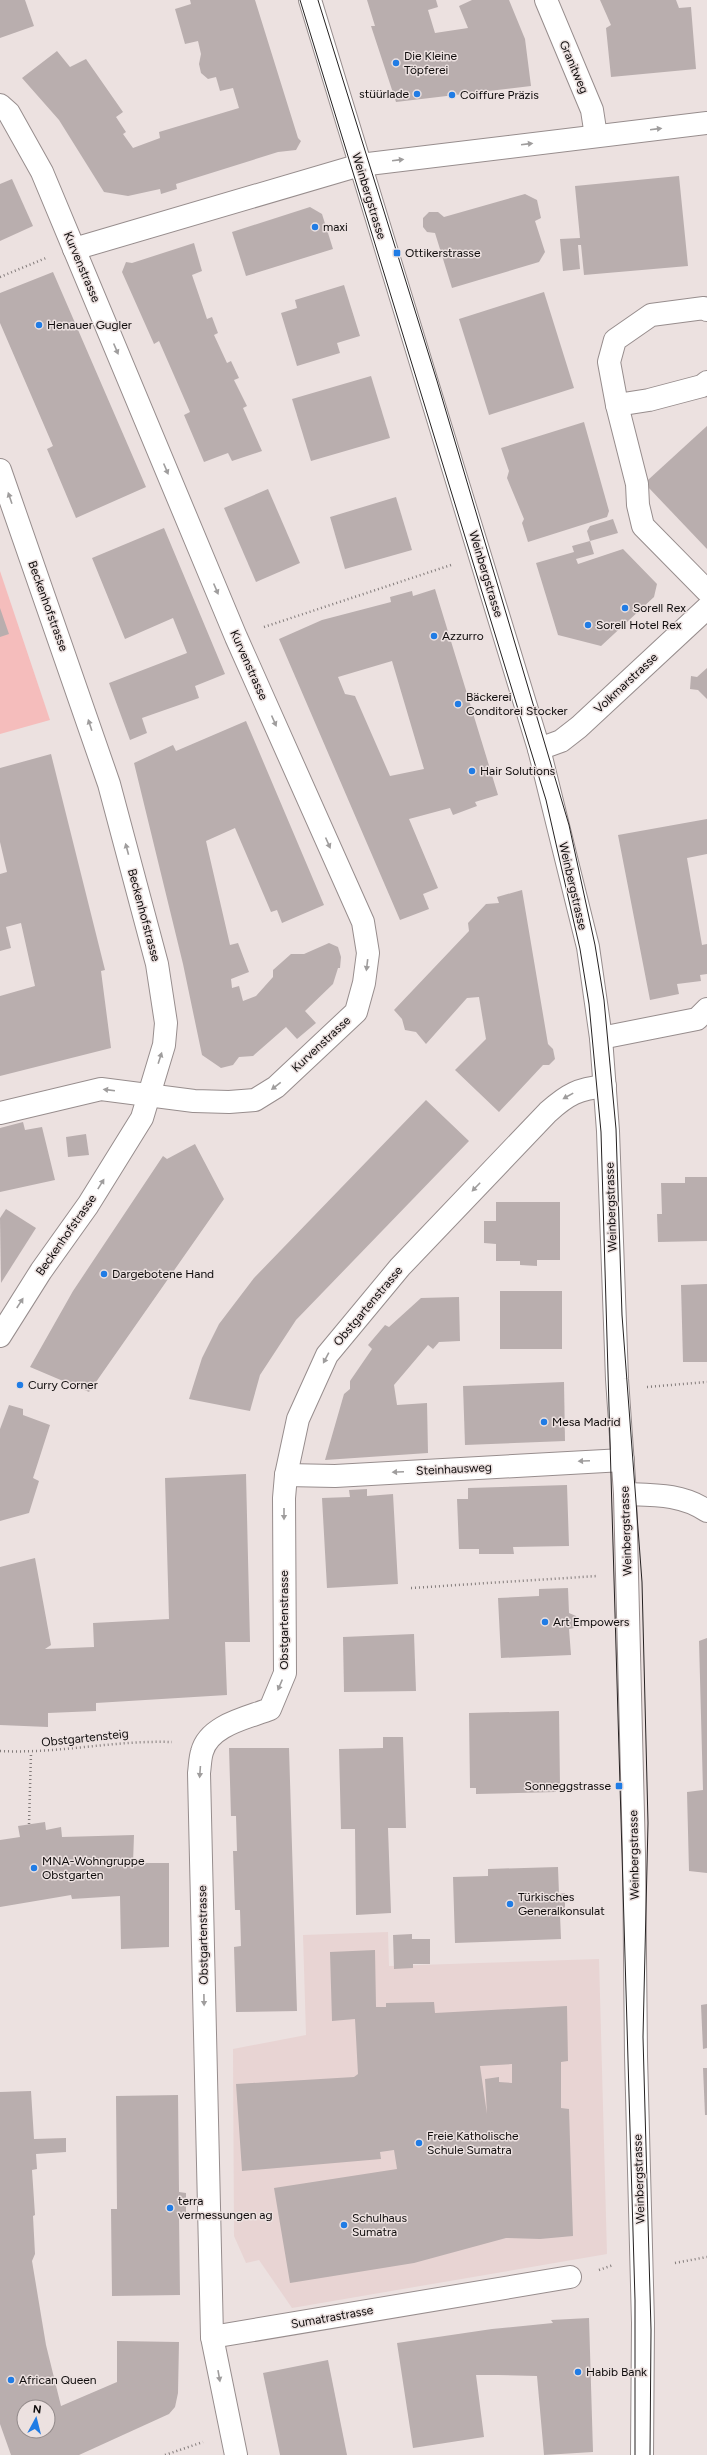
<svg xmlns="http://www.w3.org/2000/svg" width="707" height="2455" viewBox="0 0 707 2455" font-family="Figtree,sans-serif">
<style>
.built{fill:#e8d4d3}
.green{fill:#f5bdbc}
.building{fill:#b9aeae;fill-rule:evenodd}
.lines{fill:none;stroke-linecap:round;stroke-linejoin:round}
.minor-casing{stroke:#978d8d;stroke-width:24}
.path{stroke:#827b7a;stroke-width:2.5;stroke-dasharray:1 3;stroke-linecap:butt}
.minor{stroke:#fff;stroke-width:22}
.tram{stroke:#252121;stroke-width:1}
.oneway{fill:#9f9d9d}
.poi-dot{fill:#207ce5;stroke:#ece1e0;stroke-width:1.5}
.labels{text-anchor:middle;stroke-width:3;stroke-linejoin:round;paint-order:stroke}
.poi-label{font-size:12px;fill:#0e0b0b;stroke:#ece1e0;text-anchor:start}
.street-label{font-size:12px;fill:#0e0b0b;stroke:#ece1e0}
</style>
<rect width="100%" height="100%" fill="#ece1e0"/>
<path class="built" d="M388,1932l1,34 210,-7 8,295 -315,54 -33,-48 -13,3 -12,-27 -1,-187 73,-14 -3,-100z"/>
<path class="green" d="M0,571l50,149 -50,14z"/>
<g class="building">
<path d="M0,0h25l9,26 -34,12z"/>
<path d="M190,0h65l43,138 3,3 -5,9 -18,2 -102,32 1,5 -16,5 -1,-5 -32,7 -24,-4 -45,-72 -37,-42 35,-27 13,16 16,-8 37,53 -7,5 10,15 -3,2 10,14 27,-10 -1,-6 80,-24 -6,-20 -13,3 -4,-14 -8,2 -7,-6 -2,-9 2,-10 -3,-13 -13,3 -10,-35 16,-5z"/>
<path d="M367,0h69l2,7 -10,3 7,23 33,-5 -9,-22 13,-6h37l16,39 6,47 -135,16 -25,-76h4z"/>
<path d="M600,0h76l3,8 12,-1 5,62 -85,8 -5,-49 5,-3z"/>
<path d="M679,176l9,90 -104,9 -3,-30h-3l2,24 -17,2 -3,-32 20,-1 -5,-52z"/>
<path d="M12,179l21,47 -33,15v-57z"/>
<path d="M525,194l12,6 4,18 -6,3 10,31 -6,10 -87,26 -17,-55 -8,-1 -4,-5v-9l6,-6h9l6,5z"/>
<path d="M310,207l12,7 11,35 -87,27 -14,-44z"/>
<path d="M194,243l8,28 -10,4 15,44 5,-2 6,16 -4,2 13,28 4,-2 8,17 -5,2 13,26 -4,2 19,43 -30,10 -4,-8 -24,9 -20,-47 6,-3 -31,-71 -5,3 -32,-72 4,-10 6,1z"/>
<path d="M53,272l93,215 -70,31 -29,-69 6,-3 -53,-123v-30z"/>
<path d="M344,285l16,51 -23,7 3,10 -43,13 -16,-53 16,-5 -2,-8z"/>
<path d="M544,292l30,96 -85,27 -30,-96z"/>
<path d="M371,376l19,62 -79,23 -19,-62z"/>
<path d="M584,422l25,89 -2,6 -79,25 -6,-19 2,-4 -17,-41 2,-7 -8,-23z"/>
<path d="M707,426v123l-59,-62v-7z"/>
<path d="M268,489l32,74 -44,19 -32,-74z"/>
<path d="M396,497l16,53 -67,19 -15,-52z"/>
<path d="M613,519l5,14 -28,8 -3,-10 3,-5z"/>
<path d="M164,528l61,146 -30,12 4,12 -57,20 5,15 -17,7 -21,-57 78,-30 -14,-35 -48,21 -33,-81z"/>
<path d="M590,541l4,13 -18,5 2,5 45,-15 34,35 -3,13 -53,49 -43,-11 -22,-72 38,-11 -2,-6z"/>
<path d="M435,589l63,206 -23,7 2,4 -24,9 -3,-7 -41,11 29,69 -15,6 6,15 -29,11 -121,-281 43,-19 69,-18 -1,-5 22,-6 1,5zM392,661l32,108 -34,7 -35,-80 -10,-2 -7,-17z"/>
<path d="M0,608l9,26 -9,3z"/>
<path d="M707,668v31l-9,-9 -8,-1 1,-13 6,1z"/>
<path d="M246,721l78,184 -42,18 -5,-13 -6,2 -36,-84 -29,13 24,104 8,-2 11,29 -18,7 1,9 7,-2 4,15 13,-5 17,-19v-7l18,-16h13l25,-11 9,4 3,10 -1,11h-2l-5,16 -28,27 11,12 -19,16 -11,-12 -33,29 -14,1 -6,8 -12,3 -19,-13 -19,-91 -49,-201 39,-18 3,6z"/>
<path d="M51,754l54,216 -4,1 10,77 -111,28v-80l35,-10 -14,-63 -15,4 5,21 -11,3v-77l7,-2 -7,-30v-74z"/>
<path d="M707,819v35l-20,4 15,87 5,-1v30l-7,1 1,6 -24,3 2,10 -29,6 -32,-165z"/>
<path d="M522,890l26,154 5,5 2,10 -6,6h-6l-44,47 -44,-42 31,-31 -7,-42 -12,1 -41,46 -10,-12 -11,-2 -3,-11 -8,-9 75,-79 -1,-8 18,-19 13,-1 -2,-6z"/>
<path d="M426,1100l43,41 -173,179 -36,55 -10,36 -61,-12 13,-41 17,-34 35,-46z"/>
<path d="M23,1122l2,8 17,-3 13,53 -55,12v-64z"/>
<path d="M86,1134l3,21 -21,2 -2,-20z"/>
<path d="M195,1144l29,55 -135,193 -59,-25 43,-76 90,-135 4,3z"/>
<path d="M685,1177h22v64l-49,1 -1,-28h5l-1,-31h24z"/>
<path d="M496,1202h64v58h-23v6l-17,-1v-4h-24v-17l-12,-1v-22h12z"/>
<path d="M6,1209l30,19 -35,55 -1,-65z"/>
<path d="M707,1284v78h-24l-2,-77z"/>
<rect x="500" y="1291" width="62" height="58"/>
<path d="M459,1297l1,44 -21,1 -6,7 -5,-4 -34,40 3,20 30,-2 1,50 -103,7 19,-66 6,-5v-8l22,-32 -4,-4 17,-20 4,2 32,-29z"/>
<path d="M564,1382l1,59 -100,4 -2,-59z"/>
<path d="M9,1405l14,4v6l27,10 -17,53 6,3 -10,32 -29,8v-92z"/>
<path d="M246,1474l4,168h-25l2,53 -131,8v8l-48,2v14l-48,-2v-158l35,-9 16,87 -6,4 49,-2 -1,-24 76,-4 -4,-141z"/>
<path d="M567,1485l2,61 -56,1 1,7h-35v-5h-20l-2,-50h11v-11z"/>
<path d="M367,1489v7l26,-2 5,90 -71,4 -5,-90 28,-1 -1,-7z"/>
<path d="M568,1588l1,25 7,3 1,6 -3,6 -5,1 2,26 -70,3 -3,-60 41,-2v-7z"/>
<path d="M414,1634l2,57 -72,1 -1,-55z"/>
<path d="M707,1638v235l-18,-2 -2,-79 16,-2 -4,-149z"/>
<path d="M559,1711l1,74 -5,1 1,6 -80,2v-6h-6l-1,-75z"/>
<path d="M383,1737h20l3,91h-18l3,85 -35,2 -1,-86h-14l-2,-80 44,-1z"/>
<path d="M229,1748h60l8,263 -61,1 -2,-65 7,-1 -1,-36h-5l-2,-59h4l-1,-35h-5z"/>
<path d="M45,1822l1,8 15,-3 1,10 72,-2 -1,28h36v84l-48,2 -1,-53 -48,3 -1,-4 -71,12v-67l20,-3 -2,-11z"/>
<path d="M558,1867l1,27 6,-1v22h-5l1,24 -106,4 -2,-66 35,-1v-7z"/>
<path d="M412,1934v5h18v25h-17v4l-19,1 -1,-34z"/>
<path d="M375,1950l1,57h10v-4l48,-1 1,11 132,-7 1,55 -7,1v46l8,1 4,127 -33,3 -34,-1 -92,25 -124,20 -16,-95 123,-19 -3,-19 -14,2 1,7 -139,12 -6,-87 118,-7 4,-3 -3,-55 -23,2 -2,-69zM512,2064v19l-13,-1v-5l-14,2 2,35 -7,-48z"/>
<path d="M707,2004v44l-4,1 -2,-44z"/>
<path d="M703,2068h4v47h-2z"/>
<path d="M31,2091l3,48 32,-1v14l-30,2 1,15 -5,1 3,45 -2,1 2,38 -3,7 14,84 15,61 56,-24v-41l62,1 -1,51 -3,14 -6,7 -90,41h-68l-11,-31v-332zM24,2407h24v24h-24z"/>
<path d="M178,2095l1,97 7,1v23l-7,2 1,77 -68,1 -1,-87h6l-1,-113z"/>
<path d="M589,2318l4,134 -49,3 -7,-79 -39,-1h-22l8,62 -71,11 -16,-105 95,-14 61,-6 -2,-3z"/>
<path d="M328,2360l19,95h-67l-17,-82z"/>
</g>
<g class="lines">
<g class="minor-casing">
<g id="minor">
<path d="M310,0l229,749 49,198 13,91 7,93 9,248 8,115 9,360 2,202 7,267 -1,132"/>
<path d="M546,0l46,110 4,26"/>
<path d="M0,105l9,8 33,59 194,465 127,285 5,31 -4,30 -8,29 -80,75 -21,13 -26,2 -35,-1 -93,-12 -101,24"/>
<path d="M74,249l286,-84 347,-42"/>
<path d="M707,310l-3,-2 -53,7 -36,25 -6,22 8,43 20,79 1,21 5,21 64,65"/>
<path d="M617,405l32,-5 53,-14 5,-4"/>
<path d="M0,470l109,314 48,180 9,59 -2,22 -22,73 -54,87 -47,66 -41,65"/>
<path d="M539,749l22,-8 18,-14 128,-119"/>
<path d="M601,1038l96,-19 10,-10"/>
<path d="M286,1475l49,1 288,-16"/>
<path d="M625,1494c30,1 57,0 82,17"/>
<path d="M212,2337l358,-60"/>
<path d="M236,2455l-24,-118 -13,-564c1,-7 1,-15 3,-21 7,-27 45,-34 68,-43l15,-36 -1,-175 2,-23 12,-56 29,-64 73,-88 148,-155c20,-18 30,-23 57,-26"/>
</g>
</g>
<g class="path">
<path d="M0,277l46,-19"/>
<path d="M264,627l187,-62"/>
<path d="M647,1387l60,-5"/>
<path d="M411,1588l186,-12"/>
<path d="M0,1751c58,3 114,-11 172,-9"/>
<path d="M29,1824l2,-71"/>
<path d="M675,2263l32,-6"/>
<path d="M599,2270l14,-5"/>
<path d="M165,2455l38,-13"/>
</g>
<use href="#minor" class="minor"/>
<g class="tram">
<path d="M300,0l246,800 34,149 9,55 12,128 34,1168v155"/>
<path d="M318,0l119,381 132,444 26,120 9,55 12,129 6,186 20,267 6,241 -5,214 8,293 -1,125"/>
</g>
</g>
<defs><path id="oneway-solid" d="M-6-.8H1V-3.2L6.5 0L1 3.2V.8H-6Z"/></defs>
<g class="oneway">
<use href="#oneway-solid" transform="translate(656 129) rotate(-7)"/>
<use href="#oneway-solid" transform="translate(527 144) rotate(-7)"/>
<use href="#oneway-solid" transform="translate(398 160) rotate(-7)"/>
<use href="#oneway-solid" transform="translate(116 349) rotate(67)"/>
<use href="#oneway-solid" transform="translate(166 469) rotate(67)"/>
<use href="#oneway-solid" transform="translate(10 498) rotate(-109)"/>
<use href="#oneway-solid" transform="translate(216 589) rotate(67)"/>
<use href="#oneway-solid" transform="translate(274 721) rotate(66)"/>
<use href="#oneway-solid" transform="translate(90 725) rotate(-108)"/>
<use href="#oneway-solid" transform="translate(328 843) rotate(66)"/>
<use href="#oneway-solid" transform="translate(127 849) rotate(-105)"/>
<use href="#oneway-solid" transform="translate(367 965) rotate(97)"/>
<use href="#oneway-solid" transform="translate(160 1058) rotate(-72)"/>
<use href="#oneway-solid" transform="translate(276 1086) rotate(142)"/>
<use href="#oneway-solid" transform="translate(109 1090) rotate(-173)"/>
<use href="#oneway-solid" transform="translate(568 1096) rotate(151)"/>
<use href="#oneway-solid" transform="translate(101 1184) rotate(-58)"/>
<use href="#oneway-solid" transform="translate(476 1187) rotate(134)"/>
<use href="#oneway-solid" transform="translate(20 1303) rotate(-57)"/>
<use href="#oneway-solid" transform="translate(326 1358) rotate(118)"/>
<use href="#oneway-solid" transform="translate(584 1461) rotate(177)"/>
<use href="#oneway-solid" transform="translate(398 1472) rotate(177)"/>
<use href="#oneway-solid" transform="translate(284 1514) rotate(90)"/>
<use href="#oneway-solid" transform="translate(280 1685) rotate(113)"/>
<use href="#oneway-solid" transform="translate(200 1772) rotate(94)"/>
<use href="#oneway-solid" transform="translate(204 2000) rotate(89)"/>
<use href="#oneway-solid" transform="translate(219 2376) rotate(80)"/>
</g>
<g class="poi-dot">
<circle cx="396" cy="63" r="4"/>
<circle cx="417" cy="94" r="4"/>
<circle cx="452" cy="95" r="4"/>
<circle cx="315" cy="227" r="4"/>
<rect x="393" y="249" width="8" height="8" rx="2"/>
<circle cx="39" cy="325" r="4"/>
<circle cx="625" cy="608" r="4"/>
<circle cx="588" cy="625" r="4"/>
<circle cx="434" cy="636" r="4"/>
<circle cx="458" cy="704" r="4"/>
<circle cx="472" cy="771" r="4"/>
<circle cx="104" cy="1274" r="4"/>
<circle cx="20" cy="1385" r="4"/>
<circle cx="544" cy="1422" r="4"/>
<circle cx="545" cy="1622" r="4"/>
<rect x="615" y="1782" width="8" height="8" rx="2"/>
<circle cx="34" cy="1868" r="4"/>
<circle cx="510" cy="1904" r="4"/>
<circle cx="419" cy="2143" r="4"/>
<circle cx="170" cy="2208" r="4"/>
<circle cx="344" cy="2225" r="4"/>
<circle cx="578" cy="2372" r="4"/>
<circle cx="11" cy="2380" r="4"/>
</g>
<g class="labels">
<g class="poi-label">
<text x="404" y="60">Die Kleine<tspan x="404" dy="14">Töpferei</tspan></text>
<text x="409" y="98" text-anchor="end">stüürlade</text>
<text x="460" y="99">Coiffure Präzis</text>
<text x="323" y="231">maxi</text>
<text x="405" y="257">Ottikerstrasse</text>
<text x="47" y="329">Henauer Gugler</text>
<text x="633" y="612">Sorell Rex</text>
<text x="596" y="629">Sorell Hotel Rex</text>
<text x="442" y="640">Azzurro</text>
<text x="466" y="701">Bäckerei<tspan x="466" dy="14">Conditorei Stocker</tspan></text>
<text x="480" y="775">Hair Solutions</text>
<text x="112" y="1278">Dargebotene Hand</text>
<text x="28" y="1389">Curry Corner</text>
<text x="552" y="1426">Mesa Madrid</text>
<text x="553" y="1626">Art Empowers</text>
<text x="611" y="1790" text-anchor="end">Sonneggstrasse</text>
<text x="42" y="1865">MNA-Wohngruppe<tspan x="42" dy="14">Obstgarten</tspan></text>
<text x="518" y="1901">Türkisches<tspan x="518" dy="14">Generalkonsulat</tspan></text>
<text x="427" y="2140">Freie Katholische<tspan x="427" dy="14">Schule Sumatra</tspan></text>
<text x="178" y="2205">terra<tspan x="178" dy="14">vermessungen ag</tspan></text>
<text x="352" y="2222">Schulhaus<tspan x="352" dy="14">Sumatra</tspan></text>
<text x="586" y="2376">Habib Bank</text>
<text x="19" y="2384">African Queen</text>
</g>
<g class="street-label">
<text transform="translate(574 67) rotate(67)" y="4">Granitweg</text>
<text transform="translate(369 196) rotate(73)" y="4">Weinbergstrasse</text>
<text transform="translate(82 267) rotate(67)" y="4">Kurvenstrasse</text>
<text transform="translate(486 574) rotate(73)" y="4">Weinbergstrasse</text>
<text transform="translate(48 606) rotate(70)" y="4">Beckenhofstrasse</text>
<text transform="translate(249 665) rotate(66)" y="4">Kurvenstrasse</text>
<text transform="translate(626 683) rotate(-43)" y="4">Volkmarstrasse</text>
<text transform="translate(573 886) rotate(77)" y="4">Weinbergstrasse</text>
<text transform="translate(144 915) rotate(75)" y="4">Beckenhofstrasse</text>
<text transform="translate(321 1044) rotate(-43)" y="4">Kurvenstrasse</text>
<text transform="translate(611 1207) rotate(-92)" y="4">Weinbergstrasse</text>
<text transform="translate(66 1235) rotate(-55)" y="4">Beckenhofstrasse</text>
<text transform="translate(368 1306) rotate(-50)" y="4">Obstgartenstrasse</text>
<text transform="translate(454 1469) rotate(-3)" y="4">Steinhausweg</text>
<text transform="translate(626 1531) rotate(-92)" y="4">Weinbergstrasse</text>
<text transform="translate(284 1620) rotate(-90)" y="4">Obstgartenstrasse</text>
<text transform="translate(85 1738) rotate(-6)" y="4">Obstgartensteig</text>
<text transform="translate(634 1855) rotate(-91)" y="4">Weinbergstrasse</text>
<text transform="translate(203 1935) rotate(-91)" y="4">Obstgartenstrasse</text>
<text transform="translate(639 2179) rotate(-92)" y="4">Weinbergstrasse</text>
<text transform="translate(332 2317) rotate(-10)" y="4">Sumatrastrasse</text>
</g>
</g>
<g transform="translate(36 2419) rotate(7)"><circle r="19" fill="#ece1e0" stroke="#938b8b"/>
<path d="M0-3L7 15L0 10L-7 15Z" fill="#207ce5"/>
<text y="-6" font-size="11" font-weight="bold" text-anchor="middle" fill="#0e0b0b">N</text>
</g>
</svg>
